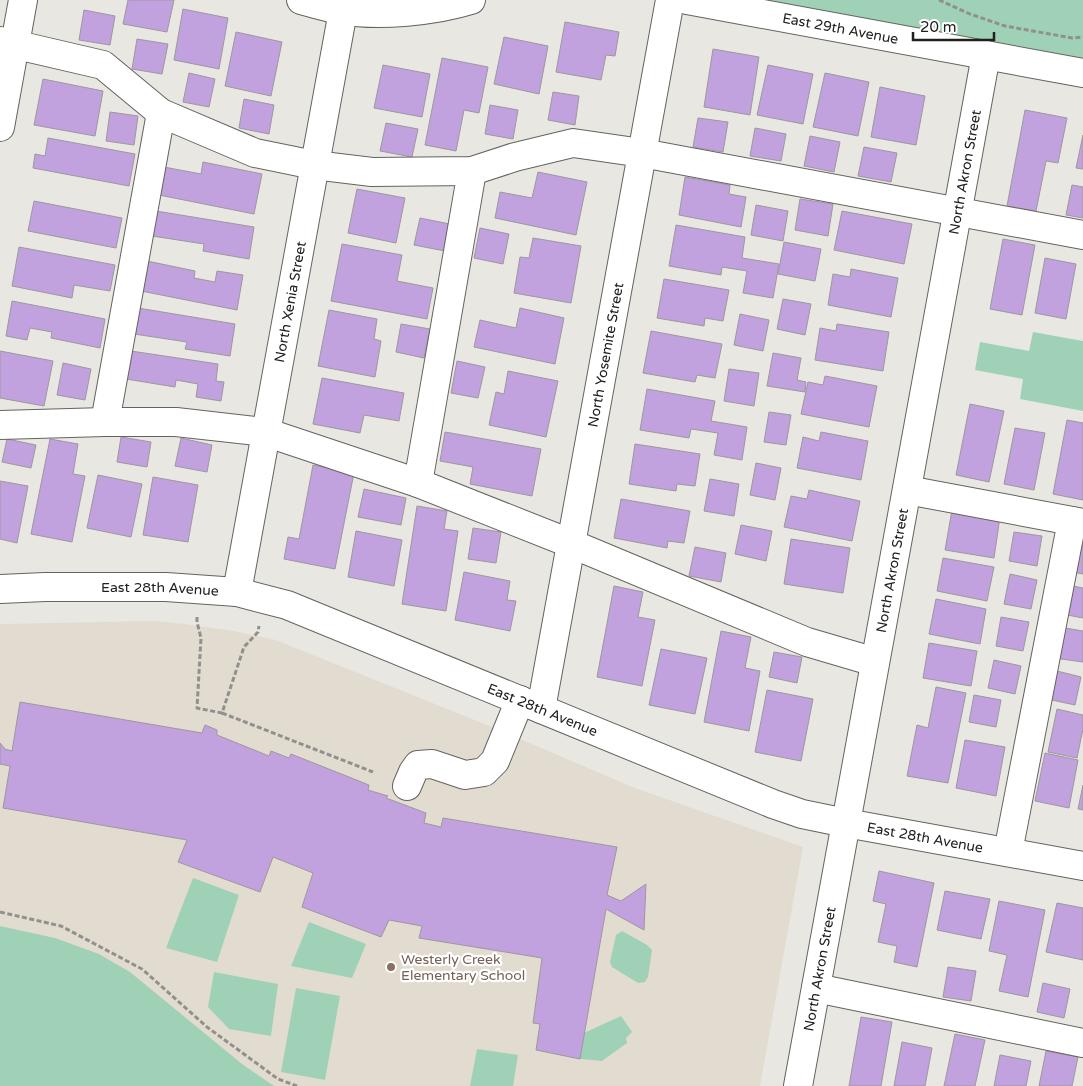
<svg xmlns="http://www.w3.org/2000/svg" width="1083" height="1086" viewBox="0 0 1083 1086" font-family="'Varela Round',sans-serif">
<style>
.built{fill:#e2dcd0}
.green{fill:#9fd1b7}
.building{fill:#c1a1de;stroke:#9b999d}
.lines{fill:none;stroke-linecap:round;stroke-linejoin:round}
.minor-casing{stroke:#65635f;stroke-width:30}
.path{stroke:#92908d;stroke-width:3;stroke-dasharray:5 2.5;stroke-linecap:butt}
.minor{stroke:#fff;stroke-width:28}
.education-dot{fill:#8d6e63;stroke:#fff;stroke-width:2}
.labels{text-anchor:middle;stroke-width:4.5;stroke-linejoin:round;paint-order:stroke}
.street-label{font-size:14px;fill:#20201e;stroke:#fff}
.education-label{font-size:14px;fill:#785e54;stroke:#fff;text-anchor:start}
</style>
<rect width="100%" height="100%" fill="#e9e7e2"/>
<path class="built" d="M153,621l32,3 49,7 42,9 216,87 143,61 168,59 -43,239h-760v-462z"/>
<g class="green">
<path d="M687,0h396v73z"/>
<path d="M1033,332l50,9v70l-63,-12 3,-20 -48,-9 5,-28 49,9z"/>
<path d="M193,878l46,17 -22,67 -51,-14z"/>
<path d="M309,922l57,22 -14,34 -61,-12z"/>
<path d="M0,926l55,12 44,16 31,18 112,92 32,22h-274z"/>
<path d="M622,931l25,14 5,5 -4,27 -3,5 -7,1 -26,-16 -2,-5 6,-27z"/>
<path d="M214,972l64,12 -7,52 -42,-7 -21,-22z"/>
<path d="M296,988l44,8 -15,84 -44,-8z"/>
<path d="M621,1016l11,16 -6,6 1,5 -25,18 -22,-2 4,-26z"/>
<path d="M477,1049l41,6 -5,31h-43z"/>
</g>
<g class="building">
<path d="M128,0h46l-7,32 -44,-8z"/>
<path d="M183,9l45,9 -9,51 -45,-9z"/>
<path d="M84,10l31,6 -5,29 -31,-5z"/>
<path d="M565,22l54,10 -4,24 -9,-1 -5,25 -45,-8z"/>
<path d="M236,32l46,10 -11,54 -46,-10z"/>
<path d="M504,37l44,9 -9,48 -45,-10z"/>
<path d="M137,39l31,5 -6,30 -30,-5z"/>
<path d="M713,49l46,8 -9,58 -46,-8z"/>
<path d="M442,58l46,9 -9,46 -15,-3 -8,41 -31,-6z"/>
<path d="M383,65l47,9 -8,43 -48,-9z"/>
<path d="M768,65l45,9 -10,50 -46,-9z"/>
<path d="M189,73l26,6 -6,28 -26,-5z"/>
<path d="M825,73l44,9 -11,54 -45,-9z"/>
<path d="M43,79l60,12 -8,45 -61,-11z"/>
<path d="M880,87l45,9 -9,49 -45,-8z"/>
<path d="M553,92l26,4 -4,29 -27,-5z"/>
<path d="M244,99l30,6 -5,29 -30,-6z"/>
<path d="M490,105l28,5 -5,29 -28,-5z"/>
<path d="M1025,110l42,8 -9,45 -12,-2 -10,50 -29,-5z"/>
<path d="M110,112l28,4 -4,29 -28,-4z"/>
<path d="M698,118l30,4 -5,30 -30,-5z"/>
<path d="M386,123l32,6 -6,28 -32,-6z"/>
<path d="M755,128l31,6 -5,27 -31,-5z"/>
<path d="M1083,135v34l-7,-1z"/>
<path d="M810,136l30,6 -6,30 -30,-6z"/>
<path d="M48,138l87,16 -6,32 -96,-18 2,-14 10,2z"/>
<path d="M864,147l33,6 -6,29 -33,-6z"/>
<path d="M203,162l59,12 -8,40 -95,-19 5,-28 37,7z"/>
<path d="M538,172l49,10 -11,53 -81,-17 5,-26 32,6z"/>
<path d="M685,177l45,8 -1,9 17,3 -5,30 -62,-12z"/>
<path d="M1072,185l11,2v31l-17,-3z"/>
<path d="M357,189l48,9 -9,45 -48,-10z"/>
<path d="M800,199l33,5 -5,32 -33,-6z"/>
<path d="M34,201l88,17 -6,30 -88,-17z"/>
<path d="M756,205l32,6 -5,30 -32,-6z"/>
<path d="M156,211l98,16 -5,32 -46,-8 1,-7 -52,-8z"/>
<path d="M842,211l70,13 -8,40 -70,-14z"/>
<path d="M420,218l30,6 -5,27 -31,-6z"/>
<path d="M676,225l69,12 -3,21 37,6 -6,34 -30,-5 4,-22 -25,-4 -1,8 -52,-9z"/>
<path d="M480,228l29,6 -6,30 -29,-6z"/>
<path d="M533,238l48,8 -10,57 -57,-10 6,-36 9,1z"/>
<path d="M1003,239l32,6 -13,70 -32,-6z"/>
<path d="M784,242l37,7 -6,32 -37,-7z"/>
<path d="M342,244l60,11 -5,26 36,7 -6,31 -96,-18z"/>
<path d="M19,247l96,18 -5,26 -36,-6 -2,13 -60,-12z"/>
<path d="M1045,258l31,6 -10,55 -31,-6z"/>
<path d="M147,261l48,10 -1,7 21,4 2,-11 26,4 -6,35 -96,-19z"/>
<path d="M851,269l47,9 -7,39 -63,-12 5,-31 17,3z"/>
<path d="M664,279l65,11 -6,31 -18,-3 -1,8 -47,-8z"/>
<path d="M783,299l28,5 -6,31 -28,-6z"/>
<path d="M12,301l93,18 -5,29 -49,-10 1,-6 -22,-4 -3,12 -21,-4z"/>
<path d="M138,308l97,16 -5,32 -45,-7 2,-7 -53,-8z"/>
<path d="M520,308l44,10 -9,46 -81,-17 6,-27 36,8z"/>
<path d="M329,310l48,9 -3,20 7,2 -6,36 -57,-11z"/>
<path d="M740,314l29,6 -6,31 -29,-6z"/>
<path d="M401,324l29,5 -6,29 -28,-6z"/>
<path d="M837,324l52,8 -6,39 -68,-11 5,-32 16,3z"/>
<path d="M651,331l71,13 -7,34 -18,-3 -2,7 -52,-9z"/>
<path d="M0,351l53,10 -9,45 -44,-8z"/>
<path d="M131,351l87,13 -2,17 8,1 -3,19 -25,-4 2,-13 -22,-4 -1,7 -49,-8z"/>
<path d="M773,353l28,5 -4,22 9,2 -1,10 -38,-6z"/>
<path d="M457,361l28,6 -7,31 -27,-5z"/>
<path d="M63,363l28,6 -6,31 -28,-5z"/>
<path d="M729,369l30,4 -5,33 -30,-5z"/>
<path d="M508,371l50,10 -12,56 -57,-12 7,-33 8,2z"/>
<path d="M825,376l52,10 -8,41 -68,-13 7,-32 15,3z"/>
<path d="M322,378l82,15 -5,28 -35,-6 -4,18 -47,-9z"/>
<path d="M647,389l68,12 -4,20 36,6 -5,33 -28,-5 4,-22 -27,-4 -2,9 -49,-8z"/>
<path d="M970,404l34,7 -15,71 -33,-7z"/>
<path d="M769,412l22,3 -5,30 -22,-3z"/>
<path d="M1067,420l16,3v77l-30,-6z"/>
<path d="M1015,428l30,5 -11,57 -30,-6z"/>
<path d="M445,432l96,17 -9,47 -62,-12 3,-17 -33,-6z"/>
<path d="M821,432l47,9 -7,39 -64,-12 6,-31 16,4z"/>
<path d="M121,437l30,5 -4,25 -30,-5z"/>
<path d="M181,438l31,7 -5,27 -32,-6z"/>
<path d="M7,439l29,6 -5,23 -29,-6z"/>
<path d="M50,439l28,5 -5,30 12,2 -13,66 -41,-8z"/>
<path d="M635,444l65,10 -5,32 -18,-2 -1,7 -47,-7z"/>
<path d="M756,463l25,5 -6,32 -25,-5z"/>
<path d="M313,465l41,8 -19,96 -51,-10 4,-22 11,2z"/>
<path d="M98,475l44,9 -11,53 -44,-9z"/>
<path d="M153,477l45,8 -10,57 -45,-7z"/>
<path d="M710,479l29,5 -5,32 -30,-5z"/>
<path d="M0,481l28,5 -11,57 -17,-4z"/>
<path d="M364,489l42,9 -5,27 -43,-8z"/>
<path d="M809,490l51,11 -8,40 -68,-14 7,-31 16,3z"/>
<path d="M621,499l69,12 -6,32 -16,-2 -1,7 -53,-10z"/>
<path d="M417,506l30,5 -3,18 14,2 -12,80 -44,-7z"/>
<path d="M952,510l48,7 -6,41 -49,-8z"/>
<path d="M741,525l31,6 -6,30 -31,-7z"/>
<path d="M473,528l28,4 -5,31 -28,-4z"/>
<path d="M356,531l46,9 -8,46 -46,-9z"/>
<path d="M1014,532l28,4 -5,30 -28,-5z"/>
<path d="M791,539l59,9 -7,45 -59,-9z"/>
<path d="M1078,544l5,1v29l-10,-2z"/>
<path d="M695,547l31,6 -5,29 -32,-6z"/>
<path d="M943,558l51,9 -7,34 -50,-10z"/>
<path d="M464,572l46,9 -3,19 9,1 -6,30 -55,-11z"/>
<path d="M1010,574l27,6 -6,29 -27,-5z"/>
<path d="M1068,585l15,3v30l-21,-4z"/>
<path d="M614,586l29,6 -5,25 17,3 -13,66 -45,-9z"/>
<path d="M936,599l50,10 -6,35 -51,-10z"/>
<path d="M1001,617l28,5 -6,29 -27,-5z"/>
<path d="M1059,627l24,4v31l-29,-4z"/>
<path d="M721,631l30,6 -6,31 15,3 -11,60 -45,-9z"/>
<path d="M929,643l48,8 -6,35 -48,-8z"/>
<path d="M661,649l46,9 -12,56 -46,-9z"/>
<path d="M774,652l28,5 -5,26 -28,-6z"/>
<path d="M994,660l27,6 -6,28 -27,-6z"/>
<path d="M1053,670l28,7 -6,28 -28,-6z"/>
<path d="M936,687l30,6 -18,90 -41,-7 10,-51 11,3z"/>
<path d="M767,690l46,9 -12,62 -46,-9z"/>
<path d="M974,695l27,5 -5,27 -27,-5z"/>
<path d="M20,702l182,31 3,-8 12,5v5l52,21 2,-5 18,7 2,-4 78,31 -1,5 20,6 -2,2 40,15 -2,10 17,4 2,-9 174,29 -10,48 14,6 25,-17 -2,46 -38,-21 -26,150 -44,-9 4,-26 -7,-1 9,-65 -123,-20 3,-12 -33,-6 -8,17 -79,-30 11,-34 -40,-16 -13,35 -82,-30 9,-22 -184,-32 7,-42 -10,-2v-21l5,6 7,2z"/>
<path d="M1057,709l26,6v14l-6,29 -29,-6z"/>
<path d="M965,740l40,7 -9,49 -40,-8z"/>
<path d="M1045,753l33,7 -9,48 -34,-7z"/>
<path d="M1083,785v25l-5,-1z"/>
<path d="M879,871l55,12 -17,84 -23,-5 3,-16 -19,-4 8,-38 -13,-3z"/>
<path d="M945,891l45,8 -9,40 -44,-9z"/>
<path d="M999,901l46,9 -17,87 -29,-6 8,-36 -18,-4z"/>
<path d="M1057,903l26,5v52l-37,-8z"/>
<path d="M948,967l28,4 -5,30 -28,-4z"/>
<path d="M1043,983l27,6 -6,29 -27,-6z"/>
<path d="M861,1017l31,5 -11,64h-32z"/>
<path d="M955,1034l30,6 -10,46h-31z"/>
<path d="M902,1042l30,6 -7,38h-31z"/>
<path d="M1046,1051l32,6 -6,29h-33z"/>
<path d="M1000,1055l31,6 -5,25h-32z"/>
</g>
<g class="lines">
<g class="minor-casing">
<g id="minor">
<path d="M301,0c14,4 27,8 41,10 36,7 94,1 129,-10"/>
<path id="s1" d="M687,0l396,73"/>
<path d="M0,41l103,24 58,48 94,40 59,12 58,7 100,-1 43,-14 58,-14 69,10 441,82"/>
<path d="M0,127l23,-127"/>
<path d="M105,422l56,-309"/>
<path d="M0,425l105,-3h71l89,10 153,51 154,61 235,98 68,20"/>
<path d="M418,483l54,-312"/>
<path d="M907,490l176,33"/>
<path id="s2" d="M0,589l45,-2h121l71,5 50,13 486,199 29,10 44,9 237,43"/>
<path id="s3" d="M237,592l106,-581"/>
<path id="s4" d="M541,709l129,-709"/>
<path d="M407,786l6,-14 5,-7 14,-1 33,11 19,-3 11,-11 25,-61"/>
<path d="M1008,852l64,-331"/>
<path d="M816,988l267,55"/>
<path id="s5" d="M798,1086l188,-1031"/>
</g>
</g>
<g class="path">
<path d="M939,0l31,14 35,12 67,12 11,-1"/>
<path d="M197,617v5l4,16 -4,70 25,5 22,-66 14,-15 1,-6"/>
<path d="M222,713l151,59"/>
<path d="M0,912l61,14 81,43 65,58 71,52 19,7"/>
</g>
<use href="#minor" class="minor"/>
</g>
<circle class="education-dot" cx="391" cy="967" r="5"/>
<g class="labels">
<g class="street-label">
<text dy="5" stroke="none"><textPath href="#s1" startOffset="156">East 29th Avenue</textPath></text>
<text dy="5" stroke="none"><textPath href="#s5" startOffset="929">North Akron Street</textPath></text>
<text dy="5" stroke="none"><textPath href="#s3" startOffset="295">North Xenia Street</textPath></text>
<text dy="5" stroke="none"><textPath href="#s4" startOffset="360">North Yosemite Street</textPath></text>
<text dy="5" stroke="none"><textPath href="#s5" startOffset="524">North Akron Street</textPath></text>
<text dy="5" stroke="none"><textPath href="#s2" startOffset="160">East 28th Avenue</textPath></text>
<text dy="5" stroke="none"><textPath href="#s2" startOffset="565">East 28th Avenue</textPath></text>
<text dy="5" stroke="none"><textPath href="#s2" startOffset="970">East 28th Avenue</textPath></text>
<text dy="5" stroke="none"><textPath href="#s5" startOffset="119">North Akron Street</textPath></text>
</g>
<g class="education-label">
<text x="401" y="964">Westerly Creek<tspan x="401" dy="16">Elementary School</tspan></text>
</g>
</g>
<path d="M913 32v8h81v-8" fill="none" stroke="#20201e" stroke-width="2.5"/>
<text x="920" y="32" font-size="15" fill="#20201e" stroke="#ffffff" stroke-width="4" paint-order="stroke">20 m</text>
</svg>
